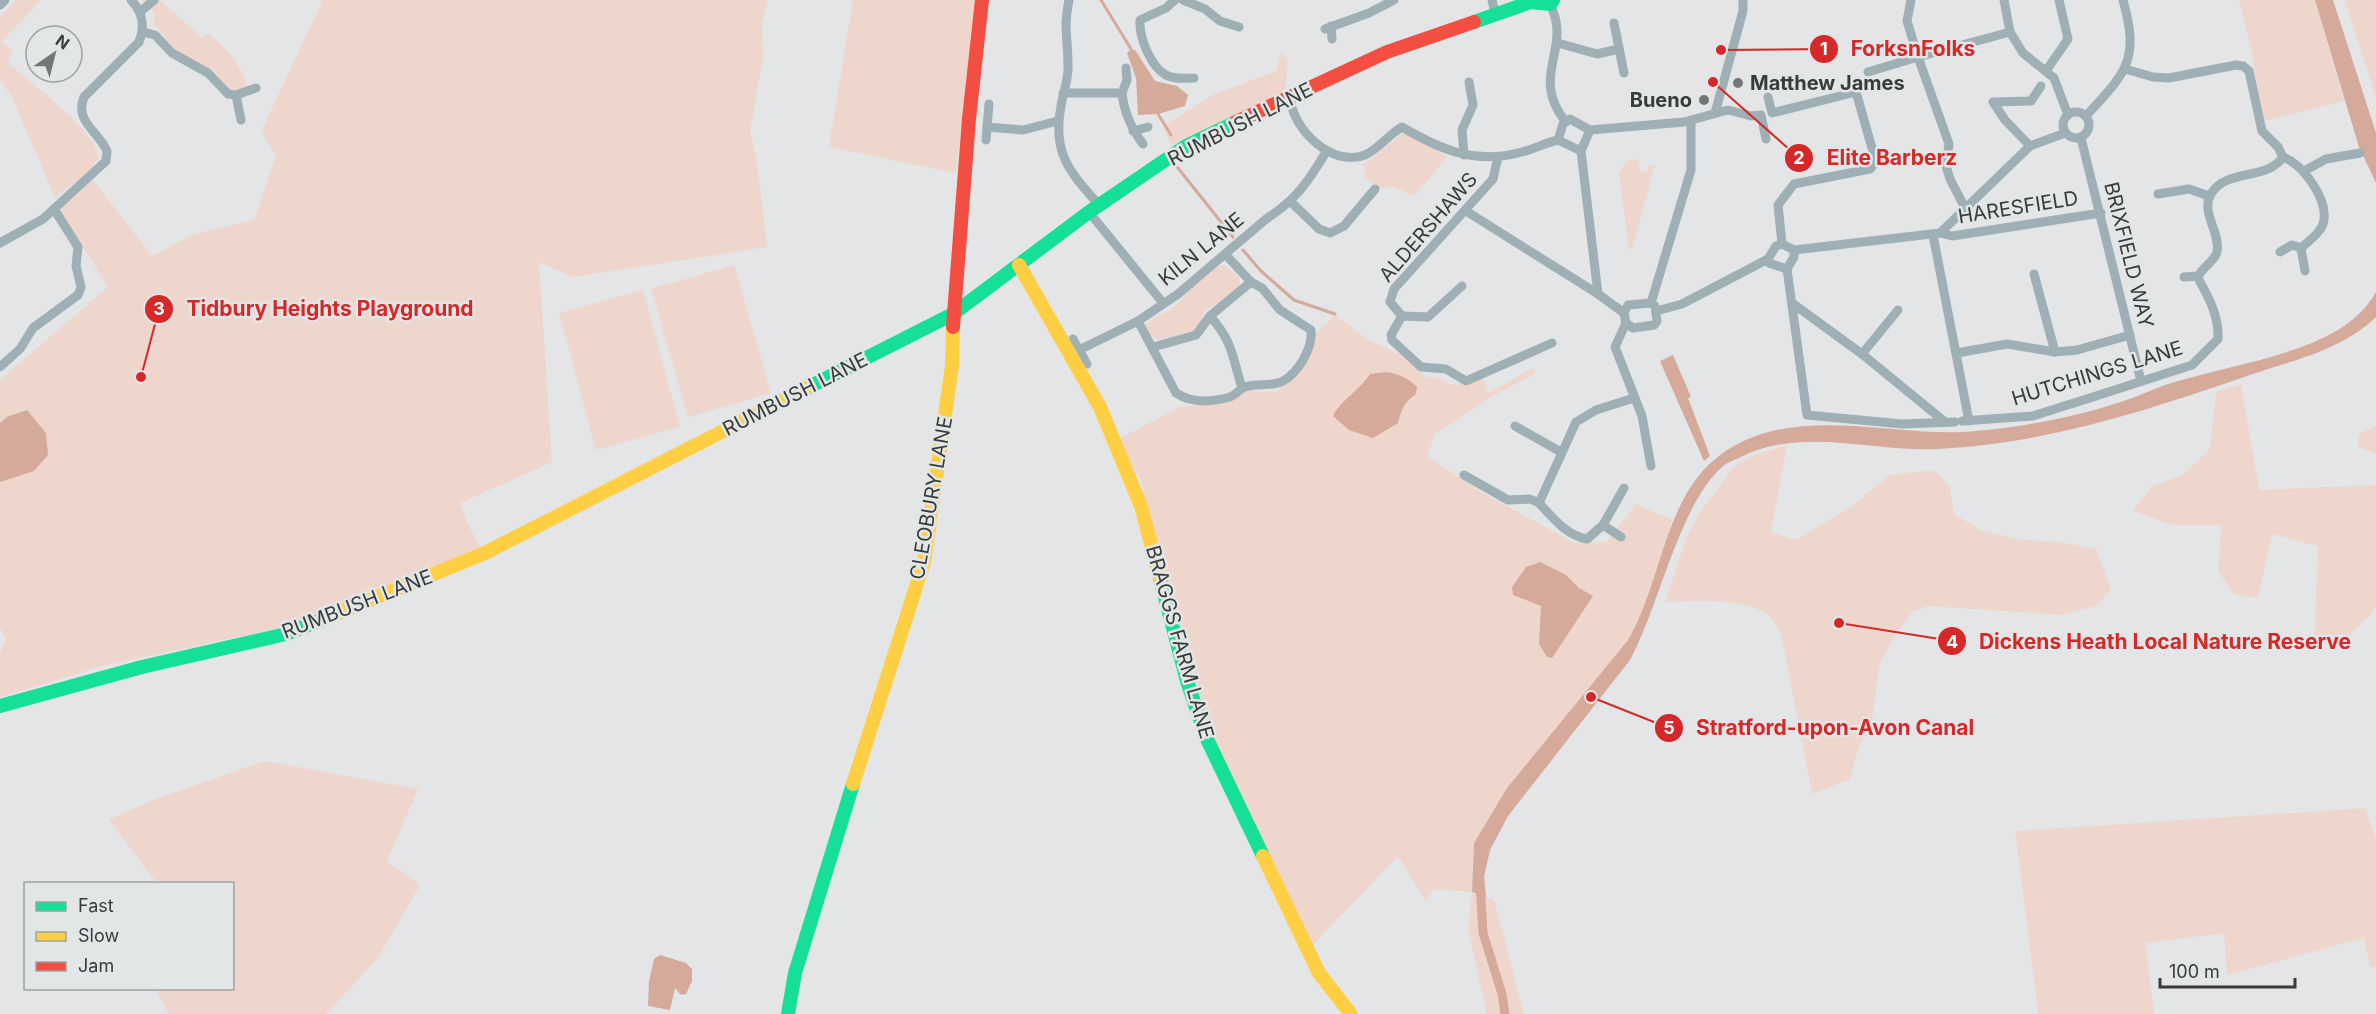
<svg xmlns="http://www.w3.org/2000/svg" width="2376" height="1014" viewBox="0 0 2376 1014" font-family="Inter,sans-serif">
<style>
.green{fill:#efd6cc}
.water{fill:#d5aa9a}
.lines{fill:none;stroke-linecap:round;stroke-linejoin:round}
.stream{stroke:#d5aa9a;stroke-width:3}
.canal{stroke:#d5aa9a;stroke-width:9}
.street{stroke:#9eafb6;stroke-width:9}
.fast{stroke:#16e098;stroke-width:14}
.slow{stroke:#ffcf43;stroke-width:14}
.jam{stroke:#f24e42;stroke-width:14}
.poi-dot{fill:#747677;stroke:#e2e6e7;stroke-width:2}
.labels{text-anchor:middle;stroke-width:5;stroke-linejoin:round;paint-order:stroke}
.poi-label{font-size:20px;font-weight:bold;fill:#393b3b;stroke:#e2e6e7;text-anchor:start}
.street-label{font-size:20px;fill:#393b3b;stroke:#e2e6e7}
.leader{fill:none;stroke:#d62828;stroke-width:2}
.callout-dot{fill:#d62828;stroke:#e2e6e7;stroke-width:2}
.mark-label{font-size:18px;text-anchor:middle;font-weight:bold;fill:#fff}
.callout-label{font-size:21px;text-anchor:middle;font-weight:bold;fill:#d62828;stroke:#e2e6e7;stroke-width:5;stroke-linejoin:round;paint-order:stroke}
</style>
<rect width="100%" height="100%" fill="#e3e5e6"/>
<g class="green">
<path d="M16,0h25l-39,41 11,11 -6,10c22,20 90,69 92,96l-15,18 -29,21 -43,-100 -12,-17v-63z"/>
<path d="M142,0h18l42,38 6,-5c20,18 32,30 40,55l-13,4 -8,-4 -14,-18 -31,-13 -28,-32v-13z"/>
<path d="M320,0h448l-6,24 1,34 -13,73 7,30 10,86 -194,30 -34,-15 13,200 -92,41 8,22 13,23 -193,78 -186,40 -102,31v-44l6,-15 -6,-10v-248l108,-93 -46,-74v-6l31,-27 59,76 40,-21 62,-15 22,-64 -15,-24 61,-130z"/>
<path d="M853,0h124l-21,173 -127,-26z"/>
<path d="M2239,0h76l29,101 -82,20 -10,-68z"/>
<path d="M2345,0h31v97z"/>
<path d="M1282,52l6,8 -3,32 -57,30 -57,24 -8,-20 50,-31 63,-24z"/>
<path d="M1406,131l41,26 -33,39 -20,-9 -15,1 -13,-10 -3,-13z"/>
<path d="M1638,159l3,14 7,-2v-5l7,-1 -23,84h-3l-10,-75 7,-13z"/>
<path d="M734,265l37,128 -83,24 -37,-128z"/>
<path d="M1225,265l15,13v9l-7,8 -29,16 -5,17c-12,8 -27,7 -40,12l-11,-7 -2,-8c7,-10 14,-9 24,-15 21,-15 24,-39 55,-45z"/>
<path d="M643,290l37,137 -84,23 -37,-137z"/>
<path d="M1335,315l35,26 30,13 27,24 9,-1 15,8 32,-6 5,14 45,-25 3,5 -45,24 -57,38 -6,22 50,33 96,53 33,-1 29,-38 36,16c-10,42 -22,83 -44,120l-121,148 -33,55 -2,49 22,8 30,114h-37l-19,-85 4,-37 -38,-3 -8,12 -28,-45 -87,91 -101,-216 -70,-253 -23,-38 62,-33 47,-5 22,-11 28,1 18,-19 16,-33z"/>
<path d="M2241,384l18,106 117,-5v120l-7,11 -25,25 -30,2 4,-97 -46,-12 -14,64 -24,-4 -16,-23 3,-46h-48l-40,-14 18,-24 33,-13 26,-25 6,-57z"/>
<path d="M2376,425v29l-18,-7v-12z"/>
<path d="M1787,445l-16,87 24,8 52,-30 43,-35 44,-5 16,17 4,27 28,17 41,9 37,2 36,7 15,41 -15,16 -34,9 -134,-9 -16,6 -17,23 -15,28 -8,56 -15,33 -7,27 -38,15 -31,-161c-4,-6 -8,-16 -14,-19 -28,-17 -70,-12 -102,-12l22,-66 12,-22 34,-46 18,-12z"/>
<path d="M265,761l153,28 -31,72 33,24 -42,73 -52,56h-157l-14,-25 77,-1v-104l-75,-1 -48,-63 44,-20z"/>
<path d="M2365,808l11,31v127l-6,1 -6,-29 -137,37 -3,-42 -78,10 8,71h-116l-23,-183z"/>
</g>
<g class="water">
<path d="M2315,0h18l43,133v50l-17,-36z"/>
<path d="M1131,49l4,1 20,31 22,5 11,9 -3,11 -27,8 -20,1 -2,-37 -9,-25z"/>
<path d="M2376,292v25c-34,33 -82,43 -126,58 -102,35 -204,69 -313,74 -64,3 -135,-23 -196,8 -7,3 -15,6 -20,11 -42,38 -62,139 -91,192l-122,156 -18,34 -6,27 2,20 -14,-5 2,-49 33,-55 121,-148c34,-57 36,-143 91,-184 70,-53 163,-21 243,-24 44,-2 110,-14 152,-28 22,-6 42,-17 64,-23 51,-15 114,-24 160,-51 16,-10 29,-22 38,-38z"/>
<path d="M1673,355l18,42 -3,1 22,58 -6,5 -44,-100z"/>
<path d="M1386,372c13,2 22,6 31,15l-1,7c-11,7 -15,16 -18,29l-25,15 -24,-8 -16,-14c6,-14 26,-25 37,-42z"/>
<path d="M27,410l19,23 2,22 -14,16 -34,11v-59l7,-6z"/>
<path d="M1540,562l26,13 13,13 14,8 -41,62 -5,-1 -8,-13 2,-38 -28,-11 -1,-8 14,-20z"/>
<path d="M660,955l26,8 6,6v12l-6,13 -5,1 -6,-7 -5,22 -22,-4 1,-25 5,-22z"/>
</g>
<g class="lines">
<g class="stream">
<path d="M1101,0l30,49"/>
<path d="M1158,114l13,21"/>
<path d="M1174,163l59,74"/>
<path d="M1243,250l18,21 33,29 41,14"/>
</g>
<path class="canal" d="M1480,885l3,48 19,61 3,20"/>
<g class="street">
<path d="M1069,0c-6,28 -1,38 -1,65 1,13 -5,28 -7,41 -9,47 8,65 38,99"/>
<path d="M1175,0l-9,8 -26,12c-1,17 10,46 26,55 9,5 19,3 28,3"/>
<path d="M1183,0l22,9 15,12 19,6"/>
<path d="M1492,0l3,13"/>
<path d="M2004,0l6,32 13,21 31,25 14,37"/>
<path d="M1550,4c23,45 -21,71 15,117"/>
<path d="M0,5l5,-5"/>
<path d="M140,12l14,-12"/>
<path d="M1614,23l10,50"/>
<path d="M1331,26l1,13"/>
<path d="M1325,29l44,-16 25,-13"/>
<path d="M143,32l12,3 17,18 36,20 20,21 8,1 20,-7"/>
<path d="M1558,43l39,11 22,-5"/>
<path d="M2046,71l22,-32 -9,-39"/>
<path d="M1868,72l50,-15 -11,-36 4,-21"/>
<path d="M1063,93h59l5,-13 -1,-12"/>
<path d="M1122,93c2,20 9,35 21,51"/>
<path d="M236,95l5,25"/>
<path d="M1290,97c2,32 42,71 75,58 14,-6 24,-21 37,-28 39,23 74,38 120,25 12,-3 23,-9 36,-12"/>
<path d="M1768,97l4,16 84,-21 20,70 -6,7 -76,15 -16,21 4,39"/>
<circle cx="2076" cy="125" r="13"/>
<path d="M1715,113l28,-102v-11"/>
<path d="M2086,116c40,-44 54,-55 37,-116"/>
<path d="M1570,119l20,11 -9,21 -23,-11 5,-16z"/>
<path d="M987,127l36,3 35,-9"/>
<path d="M1590,130l94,-8 44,-12 23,6 10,-1 5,24"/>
<path d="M1133,131l15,-4"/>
<path d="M2081,138l60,243"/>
<path d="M986,140l3,-36"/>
<path d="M2030,146l-25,-26 -12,-18 38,-1 10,-15"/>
<path d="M1581,151l17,143 26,19"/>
<path d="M1464,155l-2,-25 11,-25 -4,-23"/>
<path d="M1498,157l-5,22 -99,110 -4,13 12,14 -11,19 1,5 29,27 25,2 20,12 86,-38"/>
<path d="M2283,157c19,7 44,40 41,63 -2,12 -14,20 -23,28l4,23"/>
<path d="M2304,171l22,-12 34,-6"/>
<path d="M2158,194l31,-5 20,7"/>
<path d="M1291,202l28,27 11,4 14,-7 31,-37"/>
<path d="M1965,208l-15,-29 -4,-13 3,-22 -31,-87 92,-25"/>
<path d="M1466,211l132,83"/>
<path d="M1089,212l74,91"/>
<path d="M1940,233l12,3 149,-23"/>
<path d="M1933,235l36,186"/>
<path d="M0,243l43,-24 63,-58 1,-10c-9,-20 -33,-30 -23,-54l55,-55c6,-15 4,-30 -8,-42"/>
<path d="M1794,250v7l-7,12 -18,-6 -1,-4 8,-13 6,-2 12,6 146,-17 90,-87 35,-13"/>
<path d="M2280,252l12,-7 9,3"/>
<path d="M1787,269l20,146 95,9 53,-2"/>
<path d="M2034,274l21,78"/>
<path d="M2184,277l14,-1"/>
<path d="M1651,303l40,-133v-49"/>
<path d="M1651,303l4,3 2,15 -3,4 -21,3 -7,-5 -2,-10 4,-8z"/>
<path d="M1792,303l70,51 83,68"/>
<path d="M1656,311l26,-7 86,-45"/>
<path d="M1210,316c23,26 22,40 32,72"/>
<path d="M1402,316l26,1 34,-31"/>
<path d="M1138,321l38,72c15,10 36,9 54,4 6,-2 9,-8 15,-10 12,-4 26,0 38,-6 15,-8 30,-33 28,-51l-31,-20 -18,-22 -11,-6 -26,-28"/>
<path d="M1626,323l-11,24 27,69 9,50"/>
<path d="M1073,339l14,25"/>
<path d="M1153,347l43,-12 14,-19 41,-34"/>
<path d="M1079,350l59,-29 40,-27 88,-75c30,-19 42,-37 60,-67"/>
<path d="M1957,353l50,-9 48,8 22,-2 53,-15"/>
<path d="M1862,354l36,-44"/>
<path d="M0,367l20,-18 13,-21 45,-33 3,-8 -5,-21 2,-19 -24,-38"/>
<path d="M1962,421l71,-5 63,-20 96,-31 26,-26c1,-23 -9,-41 -20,-61 2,-10 16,-15 19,-26 4,-19 -17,-40 -6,-58 15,-26 56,-13 72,-37l-5,-10 -16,-16 -13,-60 -6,-5 -7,-1 -67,13 -16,-1 -28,-8"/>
<path d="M1515,426l46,26"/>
<path d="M1464,475l44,25 22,-1 9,4"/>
<path d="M1624,488l-21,37 -16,14c-20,-3 -35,-22 -48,-36l37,-81 20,-12 38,-12"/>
<path d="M1603,525l18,12"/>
</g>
<g class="fast">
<path d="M1474,22l57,-20 19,2 3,-4"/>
<path d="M809,387l144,-73 136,-102 97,-66 50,-24"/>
<path d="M1160,578l27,103 19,56 57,119"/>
<path d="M0,706l142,-39 144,-33 50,-20"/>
<path d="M788,1014l7,-41 58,-189"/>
</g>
<g class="slow">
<path d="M1019,265l81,142 41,99 19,72"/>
<path d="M336,614l149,-61 324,-166"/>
<path d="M853,784l71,-222 28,-196 1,-39"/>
<path d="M1263,856l56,117 32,41"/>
</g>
<g class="jam">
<path d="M1236,122l151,-70 87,-30"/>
<path d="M953,327l16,-208 13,-119"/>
</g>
</g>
<g class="poi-dot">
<circle cx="1738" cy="83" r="6"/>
<circle cx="1704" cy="100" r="6"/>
</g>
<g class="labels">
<g class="poi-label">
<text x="1750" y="90">Matthew James</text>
<text x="1692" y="107" text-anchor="end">Bueno</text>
</g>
<g class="street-label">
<text transform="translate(1240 124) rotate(-27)" y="7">RUMBUSH LANE</text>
<text transform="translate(2018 207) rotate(-9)" y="7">HARESFIELD</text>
<text transform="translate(1428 227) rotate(-49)" y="7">ALDERSHAWS</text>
<text transform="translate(1201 249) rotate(-39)" y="7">KILN LANE</text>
<text transform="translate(2129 255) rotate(76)" y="7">BRIXFIELD WAY</text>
<text transform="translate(2097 373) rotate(-17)" y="7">HUTCHINGS LANE</text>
<text transform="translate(795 394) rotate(-27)" y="7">RUMBUSH LANE</text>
<text transform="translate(931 498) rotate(-80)" y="7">CLEOBURY LANE</text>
<text transform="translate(357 604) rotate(-21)" y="7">RUMBUSH LANE</text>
<text transform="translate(1180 642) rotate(74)" y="7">BRAGGS FARM LANE</text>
</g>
</g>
<path class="leader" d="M1721 50L1824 49M1713 82L1799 158M141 377L159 309M1839 623L1952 641M1591 697L1669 728"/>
<g class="callout-dot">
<circle cx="1721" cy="50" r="6"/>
<circle cx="1713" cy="82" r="6"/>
<circle cx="141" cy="377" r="6"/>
<circle cx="1839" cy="623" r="6"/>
<circle cx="1591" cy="697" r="6"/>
<circle cx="1824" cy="49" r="15"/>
<circle cx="1799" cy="158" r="15"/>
<circle cx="159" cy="309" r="15"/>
<circle cx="1952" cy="641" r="15"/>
<circle cx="1669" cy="728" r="15"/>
</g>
<g class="mark-label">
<text x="1824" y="55">1</text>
<text x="1799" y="164">2</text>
<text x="159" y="315">3</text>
<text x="1952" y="648">4</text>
<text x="1669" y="734">5</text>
</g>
<g class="callout-label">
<text x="1913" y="56">ForksnFolks</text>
<text x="1892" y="165">Elite Barberz</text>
<text x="330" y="316">Tidbury Heights Playground</text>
<text x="2165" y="649">Dickens Heath Local Nature Reserve</text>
<text x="1835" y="735">Stratford-upon-Avon Canal</text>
</g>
<rect x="24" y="882" width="210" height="108" fill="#e2e6e7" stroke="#9ea2a2" stroke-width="1.5"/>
<rect x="36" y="902" width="30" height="9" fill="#16e098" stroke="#9ea2a2" stroke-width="1.5"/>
<text x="78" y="912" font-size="18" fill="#393b3b">Fast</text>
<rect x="36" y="932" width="30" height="9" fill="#ffcf43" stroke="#9ea2a2" stroke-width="1.5"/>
<text x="78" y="942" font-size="18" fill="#393b3b">Slow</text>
<rect x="36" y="962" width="30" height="9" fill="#f24e42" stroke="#9ea2a2" stroke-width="1.5"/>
<text x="78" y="972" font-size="18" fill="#393b3b">Jam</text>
<g transform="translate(54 54) rotate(35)"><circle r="28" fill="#e2e6e7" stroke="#9ea2a2" stroke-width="1.5"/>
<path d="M0-4.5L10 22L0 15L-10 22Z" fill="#747677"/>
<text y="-9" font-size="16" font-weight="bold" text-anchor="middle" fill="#393b3b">N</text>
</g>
<path d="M2160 978v9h135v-9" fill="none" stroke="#393b3b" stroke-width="3"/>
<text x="2169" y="978" font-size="18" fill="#393b3b" stroke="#e2e6e7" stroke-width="4.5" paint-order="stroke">100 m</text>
</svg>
